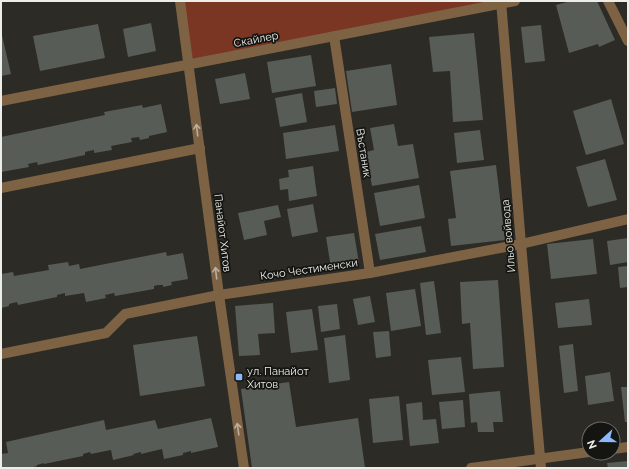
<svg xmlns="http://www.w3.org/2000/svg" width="629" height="469" viewBox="0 0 629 469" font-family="Raleway,sans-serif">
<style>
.green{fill:#7a3523}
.building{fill:#585c56}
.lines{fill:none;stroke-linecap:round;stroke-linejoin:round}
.minor{stroke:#7e6244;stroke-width:10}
.oneway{stroke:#bbae9f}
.poi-dot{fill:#8cb9fc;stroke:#141411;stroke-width:1.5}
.labels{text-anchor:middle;stroke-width:3.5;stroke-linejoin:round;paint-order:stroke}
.street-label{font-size:11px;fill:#edede9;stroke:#141411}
.poi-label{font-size:11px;fill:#edede9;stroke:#141411;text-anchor:start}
</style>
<rect width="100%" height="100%" fill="#2d2b26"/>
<path class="green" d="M180,1h335l-326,63z"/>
<g class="building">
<path d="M571,1h26l18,39 -16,7 -1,-3 -29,9 -13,-48z"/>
<path d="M151,23l5,28 -28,6 -5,-28z"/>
<path d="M98,24l7,34 -65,13 -7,-35z"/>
<path d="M541,25l4,36 -20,2 -4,-36z"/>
<path d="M1,31l10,43 -10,2z"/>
<path d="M474,33l9,87 -30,2 -3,-51 -17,1 -4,-35z"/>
<path d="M311,55l5,31 -44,7 -5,-31z"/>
<path d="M391,64l6,41 -45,7 -6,-41z"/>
<path d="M245,73l5,26 -30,5 -5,-25z"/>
<path d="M335,88l2,16 -21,3 -2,-16z"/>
<path d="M302,93l5,29 -27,5 -5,-29z"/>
<path d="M611,99l13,45 -38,11 -13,-44z"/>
<path d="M161,104l6,28 -18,4v2l-9,2 -1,-3 -8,1 1,4 -21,4 1,4 -18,3v-3l-5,1 -4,1v3l-47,10 -1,-3 -9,2 1,3 -28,5v-35l104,-22 -1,-3 38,-7 1,3z"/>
<path d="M394,124l4,22 15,-2 6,34 -47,8 -6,-34 8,-2 -4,-22z"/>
<path d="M335,125l4,26 -53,8 -3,-26z"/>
<path d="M480,130l4,30 -27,3 -3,-30z"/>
<path d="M605,159l12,41 -29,7 -12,-40z"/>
<path d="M496,165l9,75 -54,6 -3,-27 8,-1 -6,-47z"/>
<path d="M313,166l4,30 -28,5 -1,-12 -8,1 -1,-11 10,-2 -1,-7z"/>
<path d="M419,185l6,33 -45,8 -6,-33z"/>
<path d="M313,204l5,28 -26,5 -5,-28z"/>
<path d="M278,205l3,12 -17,4 3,14 -23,5 -6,-27z"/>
<path d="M421,226l5,26 -46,8 -5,-26z"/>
<path d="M354,233l5,30 -28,5 -5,-31z"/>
<path d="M628,238v24l-18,3 -3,-24z"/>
<path d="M593,239l4,35 -46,5 -4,-35z"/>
<path d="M166,252l1,4 16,-3 5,26 -17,3 1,3 -9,2v-2h-5l-4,1v3l-39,7 -1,-3 -9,2 1,3 -20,4 -2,-9 -19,3v-3l-8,2v2l-39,8 -1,-3 -8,2v2l-8,2v-34l12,-2 1,4 35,-6 -1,-5 20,-3 1,4 10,-2 1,5z"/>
<path d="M628,266v21l-8,1 -2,-21z"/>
<path d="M498,280l6,87 -31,2 -3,-46 -8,1 -2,-42z"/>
<path d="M434,281l7,52 -15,2 -6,-52z"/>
<path d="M415,289l6,37 -30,5 -5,-38z"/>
<path d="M370,296l5,26 -17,3 -5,-26z"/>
<path d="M589,299l3,26 -34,3 -3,-25z"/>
<path d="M273,303l2,30 -17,1 2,21 -21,1 -4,-50z"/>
<path d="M337,304l3,25 -19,3 -3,-26z"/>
<path d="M312,309l6,41 -27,3 -5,-41z"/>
<path d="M389,331l2,25 -15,2 -3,-26z"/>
<path d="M345,335l5,45 -21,3 -5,-45z"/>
<path d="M197,336l8,50 -65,10 -7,-51z"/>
<path d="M573,344l5,47 -14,2 -5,-47z"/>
<path d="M461,357l4,35 -33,3 -4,-35z"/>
<path d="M610,372l4,29 -26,4 -3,-29z"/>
<path d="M289,382l7,45 62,-9 7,50h-113l-11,-79z"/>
<path d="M621,387h7v35h-3z"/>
<path d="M500,391l3,31h-10l1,10h-16l-1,-10 -6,1 -2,-29z"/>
<path d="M399,396l4,44 -30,3 -4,-44z"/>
<path d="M463,400l2,27 -23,2 -3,-27z"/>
<path d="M422,402l1,18 13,-1 3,24 -29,3 -4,-42z"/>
<path d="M211,418l7,29 -27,6v-2l-8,2v2l-19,4 -2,-10 -21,5v-2l-8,2 1,1 -21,5 -2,-10 -20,4 -1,-2 -7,2v2l-39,8v-1l-7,2v1l-7,2h-29v-14l7,-1 -2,-11 98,-22 2,10 49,-10 3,9z"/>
<path d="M628,461v7h-20l-1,-5z"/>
</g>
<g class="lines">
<g class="minor">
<path d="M180,1l39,294 25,173"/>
<path d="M501,1l20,243 20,224"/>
<path d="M608,1l20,40"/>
<path d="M334,36l36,237"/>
<path d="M1,101l514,-100"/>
<path d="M1,188l199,-40"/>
<path d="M1,354l105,-21 19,-19 94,-19 151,-22 151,-29 107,-25"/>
<path d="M613,449l15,-2"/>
<path d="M471,468l118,-16"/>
</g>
</g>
<defs><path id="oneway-shaft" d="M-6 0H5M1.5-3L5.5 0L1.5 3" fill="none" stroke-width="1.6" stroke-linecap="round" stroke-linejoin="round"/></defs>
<g class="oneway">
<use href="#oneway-shaft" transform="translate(197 130) rotate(-97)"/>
<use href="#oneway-shaft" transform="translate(216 273) rotate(-97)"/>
<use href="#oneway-shaft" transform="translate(238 429) rotate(-98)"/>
</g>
<rect class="poi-dot" x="235" y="373" width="8" height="8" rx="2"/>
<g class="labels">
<g class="street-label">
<text transform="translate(256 39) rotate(-11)" y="4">Скайлер</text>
<text transform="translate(364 153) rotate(81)" y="4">Въстаник</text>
<text transform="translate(223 233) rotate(83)" y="4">Панайот Хитов</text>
<text transform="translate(508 236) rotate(-95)" y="4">Ильо войвода</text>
<text transform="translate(309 269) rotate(-8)" y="4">Кочо Честименски</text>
</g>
<g class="poi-label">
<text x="247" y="375">ул. Панайот<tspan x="247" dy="13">Хитов</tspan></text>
</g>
</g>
<rect width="629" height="469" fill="none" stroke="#edede9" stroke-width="4"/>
<g transform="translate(601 441) rotate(249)"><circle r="19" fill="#141411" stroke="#6b6b67"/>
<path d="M0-3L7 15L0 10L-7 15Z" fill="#8cb9fc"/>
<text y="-6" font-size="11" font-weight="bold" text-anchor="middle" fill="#edede9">N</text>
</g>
</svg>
